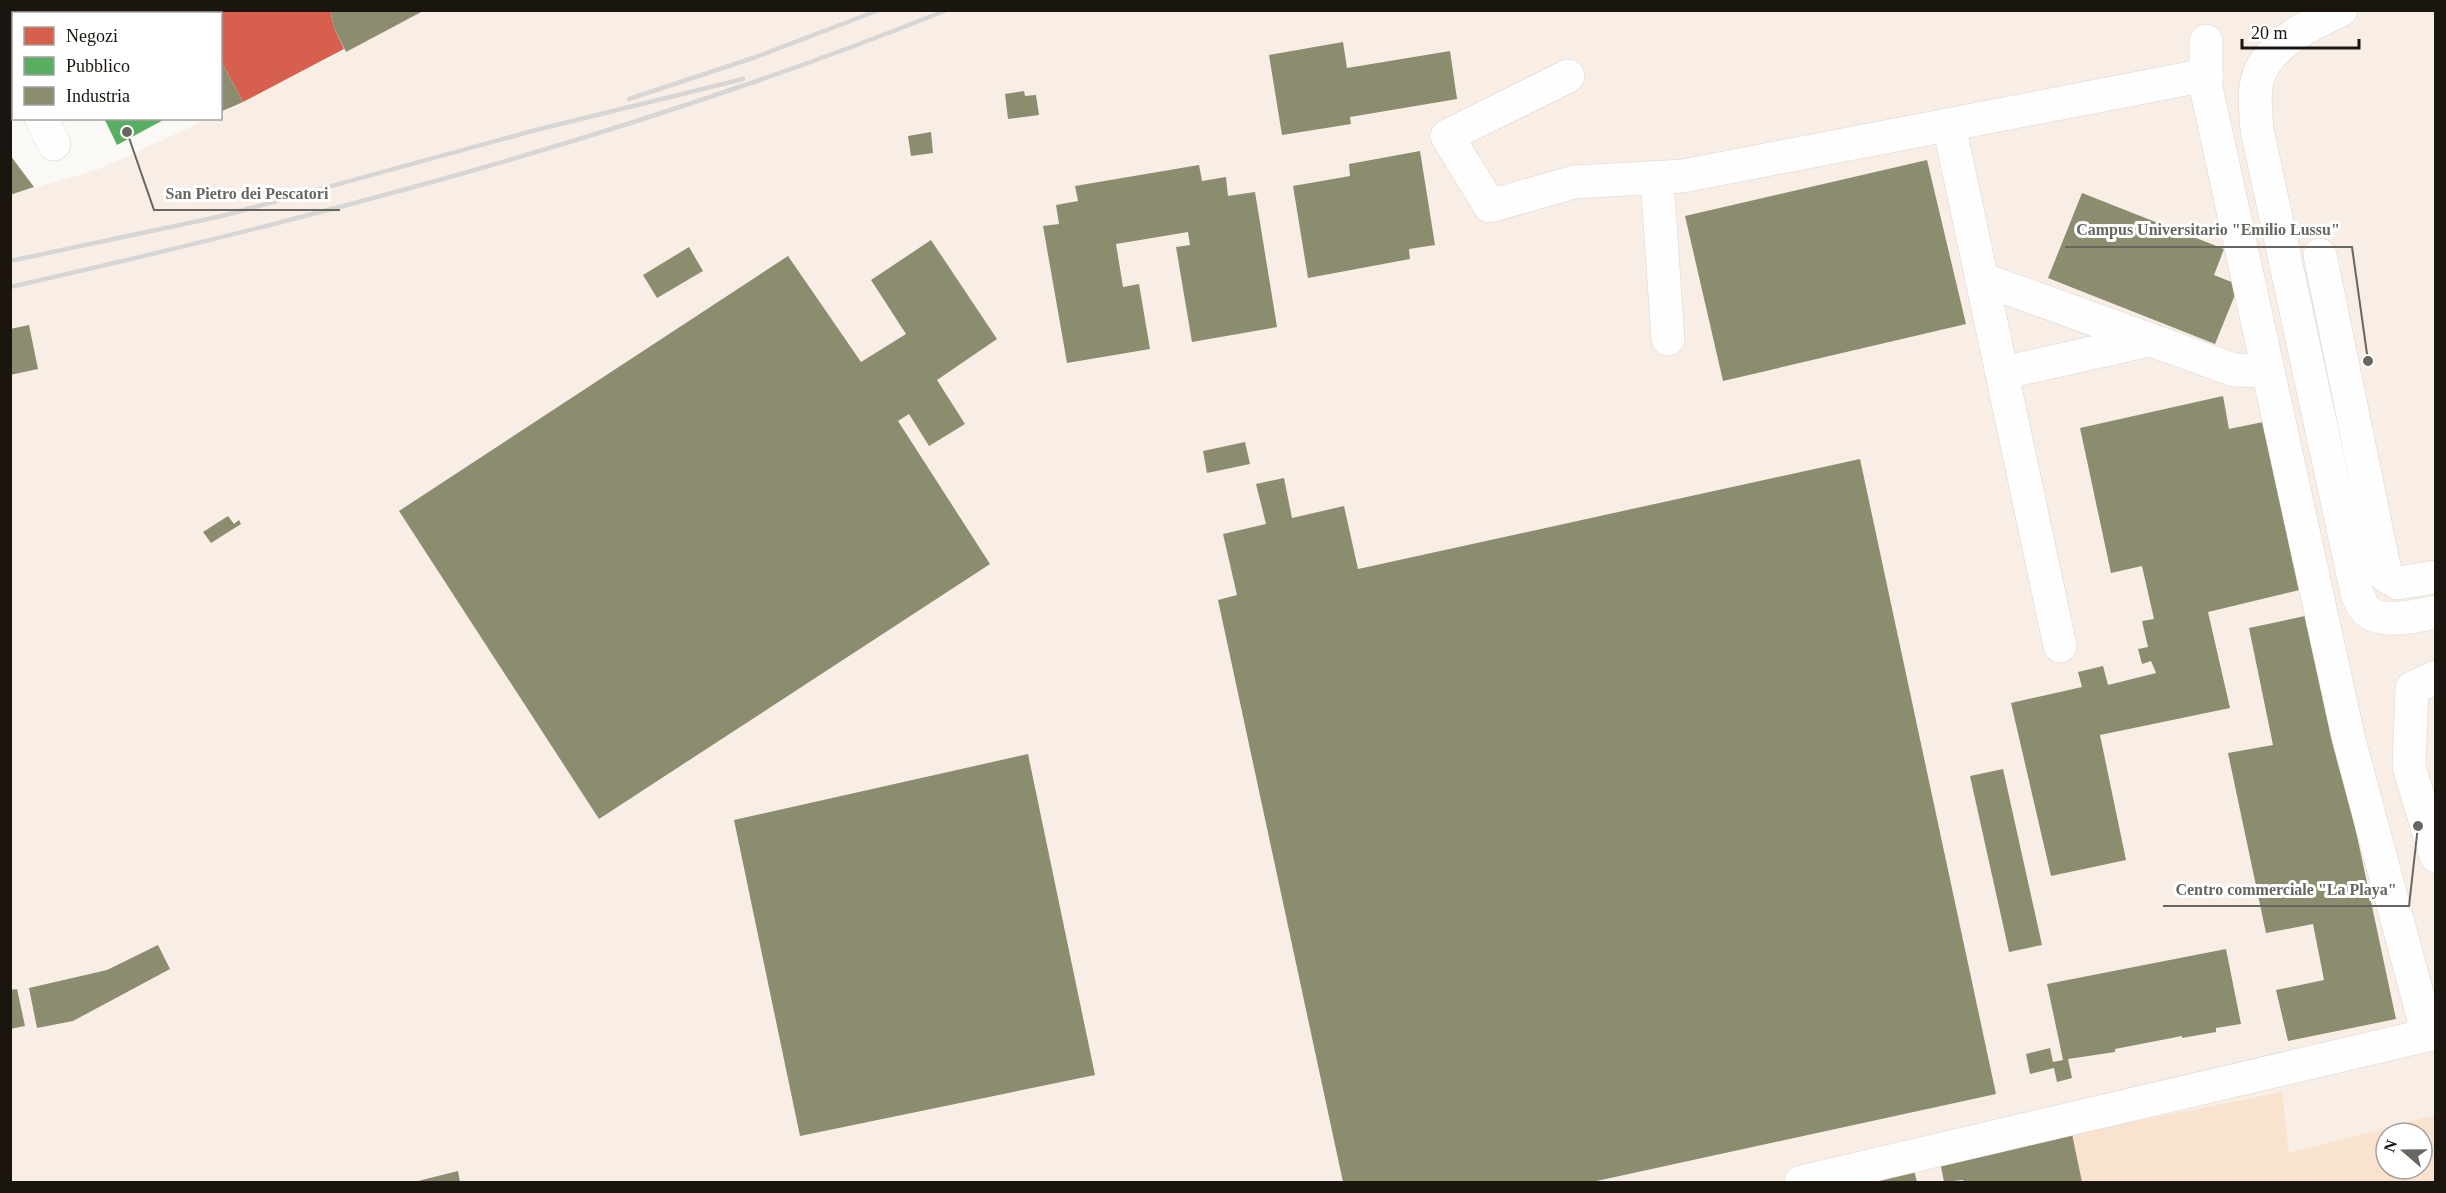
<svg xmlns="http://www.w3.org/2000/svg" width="2446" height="1193" viewBox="0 0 2446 1193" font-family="'Times New Roman',serif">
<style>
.built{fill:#f8eee6;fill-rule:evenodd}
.green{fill:#fae3ce;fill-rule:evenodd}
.shops{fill:#d6604d}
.public{fill:#5aae61}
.industry{fill:#8c8c6e}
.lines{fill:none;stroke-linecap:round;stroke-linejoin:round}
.minor-casing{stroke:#d9d5d0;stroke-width:34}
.minor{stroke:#fefefe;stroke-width:33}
.rail{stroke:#d7d6d5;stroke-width:4.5}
.leader{fill:none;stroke:#696560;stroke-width:2}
.callout-dot{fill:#696560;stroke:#fff;stroke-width:2}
.callout-label{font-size:16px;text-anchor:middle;font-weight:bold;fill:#696560;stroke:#fff;stroke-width:6;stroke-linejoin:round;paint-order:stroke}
</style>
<rect width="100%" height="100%" fill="#fbf9f6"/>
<path class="built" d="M425,11h2010v1171h-2424l-1,-987 89,-26 109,-50 12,-1 1,-6zM2386,1133h36v36h-36z"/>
<path class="green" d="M2282,1092l7,61 146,-38v67h-353l-10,-48zM2386,1133h36v36h-36z"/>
<path class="shops" d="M196,10h134l4,18 10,21 -101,53 -23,-43v-45h-23z"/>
<path class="public" d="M104,118h63l-50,27z"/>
<g class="industry">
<path d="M187,10h9l1,4h-16z"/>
<path d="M330,10h95l-79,42 -12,-24z"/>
<path d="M1343,42l4,26 103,-17 7,48 -107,18 1,7 -69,11 -13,-80z"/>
<path d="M220,59l23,43 -23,10z"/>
<path d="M1024,91l1,5 11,-1 3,20 -31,4 -3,-25z"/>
<path d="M931,132l2,21 -22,3 -3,-20z"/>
<path d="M1420,151l15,94 -26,4 1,10 -102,19 -15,-92 57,-10 -1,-12z"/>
<path d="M10,155l24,32 -24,8z"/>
<path d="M1927,160l39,164 -243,57 -38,-165z"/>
<path d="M1199,165l3,16 24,-4 2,19 27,-4 22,135 -85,15 -16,-95 14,-2 -2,-13 -72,12 7,43 16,-3 11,65 -83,14 -24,-137 16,-2 -3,-19 22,-4 -3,-15z"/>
<path d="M2082,193l142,56 -10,26 25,10 -24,59 -167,-66z"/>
<path d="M931,240l66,99 -60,41 28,44 -36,22 -20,-32 -11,7 92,143 -391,255 -200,-308 389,-255 73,106 45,-28 -35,-54z"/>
<path d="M689,247l14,24 -46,27 -14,-23z"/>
<path d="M29,325l9,44 -28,6v-46z"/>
<path d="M2223,396l6,33 39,-8 36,168 -96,23 22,96 -130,27 26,125 -75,16 -40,-173 71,-16 -4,-15 25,-6 5,19 48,-12 -5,-12 -9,3 -4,-15 10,-2 -6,-26 12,-2 -12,-53 -31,7 -31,-145z"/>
<path d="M1245,442l5,22 -43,9 -4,-22z"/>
<path d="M1860,459l136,635 -404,88h-249l-125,-582 19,-5 -14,-61 43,-10 -10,-40 28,-6 8,40 52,-12 14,63z"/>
<path d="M228,516l6,8 5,-4 2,4 -30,19 -8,-11z"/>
<path d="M2310,615l86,404 -108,22 -12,-51 48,-10 -11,-56 -47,9 -38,-180 45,-8 -24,-117z"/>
<path d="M1028,754l67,321 -295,61 -66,-316z"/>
<path d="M2003,769l39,176 -33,7 -39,-176z"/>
<path d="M158,945l12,24 -97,52 -36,7 -8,-40 78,-18z"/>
<path d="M2226,949l15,75 -25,4v4l-34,6v-2l-67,13v3l-47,7 4,19 -15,4 -3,-14 -24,6 -4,-20 24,-6 3,14 10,-2 -16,-76z"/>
<path d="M17,989l8,37 -15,3v-39z"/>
<path d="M2072,1134l10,48h-118l-1,-2 -19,2 -4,-21z"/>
<path d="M1914,1170l3,12h-56z"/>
<path d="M458,1171l2,11h-46z"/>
</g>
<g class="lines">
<g class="minor-casing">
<g id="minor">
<path d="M2341,10c-28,13 -66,31 -80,60 -9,17 -5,42 -4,60l100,463c2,5 5,13 9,17 15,15 52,6 70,2"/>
<path d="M62,14l4,-4"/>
<path d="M2206,41v46l142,649 80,299 8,-2"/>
<path d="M10,62l4,6"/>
<path d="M1568,76l-121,60 43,70 84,-24 109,-6 523,-101"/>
<path d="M41,118l13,26"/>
<path d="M1949,125l111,521"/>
<path d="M1657,178l11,161"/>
<path d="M2320,255l66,321 12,7 38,-6"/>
<path d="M1982,279l252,91 34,1"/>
<path d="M2002,373l148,-33"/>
<path d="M2436,677l-24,11 -3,79 27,89"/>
<path d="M1801,1182l627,-147"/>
</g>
</g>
<use href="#minor" class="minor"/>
<g class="rail">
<path d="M629,99l124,-41 126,-48"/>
<path d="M10,261l212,-45 310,-85 211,-52"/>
<path d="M10,287c319,-72 633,-155 937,-277"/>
</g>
</g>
<path class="leader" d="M127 132L154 210H340M2368 361L2352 247H2065M2418 826L2409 906H2163"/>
<g class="callout-dot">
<circle cx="127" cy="132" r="6"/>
<circle cx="2368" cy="361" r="6"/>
<circle cx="2418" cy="826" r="6"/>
</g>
<g class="callout-label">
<text x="247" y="199">San Pietro dei Pescatori</text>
<text x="2208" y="235">Campus Universitario "Emilio Lussu"</text>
<text x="2286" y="895">Centro commerciale "La Playa"</text>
</g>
<rect width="2446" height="1193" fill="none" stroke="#1b150f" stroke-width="24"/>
<rect x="12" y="12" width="210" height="108" fill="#ffffff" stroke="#a4a19f" stroke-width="1.5"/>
<rect x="24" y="27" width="30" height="18" fill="#d6604d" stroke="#a4a19f" stroke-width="1.5"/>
<text x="66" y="42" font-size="18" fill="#1b150f">Negozi</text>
<rect x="24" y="57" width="30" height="18" fill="#5aae61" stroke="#a4a19f" stroke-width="1.5"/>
<text x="66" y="72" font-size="18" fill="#1b150f">Pubblico</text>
<rect x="24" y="87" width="30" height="18" fill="#8c8c6e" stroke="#a4a19f" stroke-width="1.5"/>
<text x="66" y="102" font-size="18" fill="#1b150f">Industria</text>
<g transform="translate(2404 1151) rotate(290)"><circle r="28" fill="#ffffff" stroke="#a4a19f" stroke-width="1.5"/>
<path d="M0-4.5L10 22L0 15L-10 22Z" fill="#696560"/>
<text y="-9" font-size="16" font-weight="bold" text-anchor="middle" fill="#1b150f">N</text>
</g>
<path d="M2242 39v9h117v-9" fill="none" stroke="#1b150f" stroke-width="3"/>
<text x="2251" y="39" font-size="18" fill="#1b150f" stroke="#ffffff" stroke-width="4.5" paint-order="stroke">20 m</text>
</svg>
